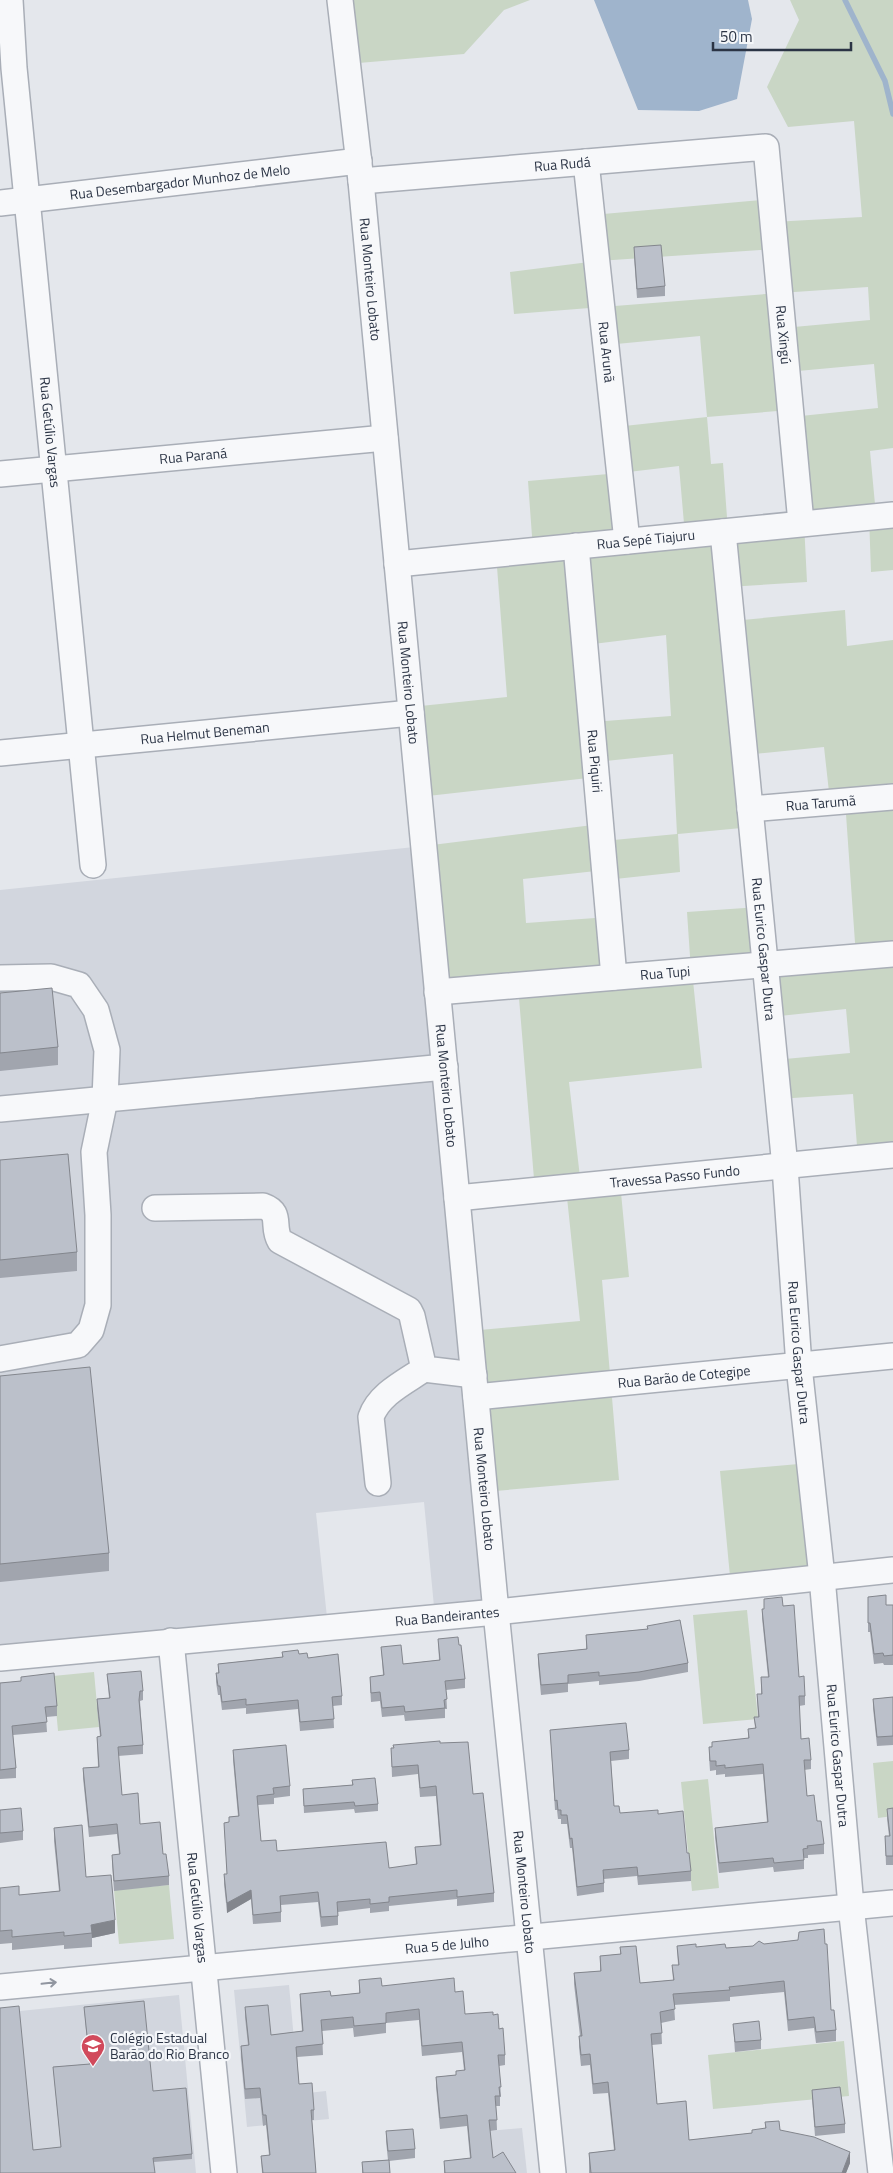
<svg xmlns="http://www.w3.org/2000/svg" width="893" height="2173" viewBox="0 0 893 2173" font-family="'Titillium Web',sans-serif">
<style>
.built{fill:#d2d6de}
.green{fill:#c9d6c5;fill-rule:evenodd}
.water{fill:#9fb4cc}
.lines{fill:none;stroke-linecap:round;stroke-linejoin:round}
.stream{stroke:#9fb4cc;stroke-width:5.5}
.minor-casing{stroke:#a9aeb7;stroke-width:28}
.minor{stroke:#f7f8fa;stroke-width:25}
.wall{fill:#a1a5ae}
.shaded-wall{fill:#83868d}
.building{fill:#bbc0ca;stroke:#83868d}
.oneway{stroke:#9196a0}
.labels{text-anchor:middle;stroke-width:4.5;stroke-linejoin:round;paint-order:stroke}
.street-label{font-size:14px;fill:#2b3445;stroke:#f4f6f9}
.poi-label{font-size:14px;fill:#2b3445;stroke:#f4f6f9;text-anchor:start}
</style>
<rect width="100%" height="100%" fill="#e4e7ec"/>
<g class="built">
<path d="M424,846l72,766 -61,5 -11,-115 -108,11 12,114 -328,31v-768z"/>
<path d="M289,1985l10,109 27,-3 3,28 -82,8 -13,-137z"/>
<path d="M179,1995l17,178h-196v-160z"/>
<path d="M522,2128l5,45h-55l-4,-40z"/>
</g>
<g class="green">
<path d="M340,0h190l-26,10 -40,44 -117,10z"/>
<path d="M790,0h103v448l-23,3 6,64 17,-2v57l-22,2 -2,-56 -65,7 3,59 -79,5 4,34 113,-11 2,36 46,-6v515l-35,4 -5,-65 -75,5 -4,-39 76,-7 -4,-44 -76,8 -5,-52 -73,6 10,97 -133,14 12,104 39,-4 9,95 -27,3 17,200 -135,12 -15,-161 111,-10 -14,-133 -31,3 -17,-205 -81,6 -13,-146 177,-22 2,17 74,-7 -4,-80 -77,8 1,15 -178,20 -8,-90 96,-10 -11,-143 37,-4 -5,-69 92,-8 -5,-46 92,-10 -7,-81 -94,9 -4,-38 -88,7 -4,-42 87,-11 -5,-46 179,-16 2,23 89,-5 -8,-96 -66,6 -21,-40 32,-67zM775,249l4,44 -177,14 -4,-46zM868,287l2,33 -87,8 -3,-35zM874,364l4,44 -87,9 9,106 -72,8 -5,-68 -12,1 -4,-47 83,-7 -3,-38zM679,466l6,69 -58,6 -7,-68zM666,635l5,81 -79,6 -7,-77zM824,747l6,54 15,-1 11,157 -91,8 -6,-58 -72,5 4,59 -76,6 -6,-60 -83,6 -3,-44 82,-9 1,10 74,-8 -2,-38 74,-7 -7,-72z"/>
<path d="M810,1463l12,114 -91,10 -11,-116z"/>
<path d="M747,1610l11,109 -55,5 -10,-109z"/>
<path d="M94,1672l5,55 -41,4 -5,-55z"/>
<path d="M893,1761v55l-15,2 -5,-55z"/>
<path d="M708,1779l11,109 -27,3 -11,-109z"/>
<path d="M169,1885l5,54 -55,5 -5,-54z"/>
<path d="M844,2041l5,55 -136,13 -5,-54z"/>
</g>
<path class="water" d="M594,0h154l4,19 -15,80 -38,12 -61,-1z"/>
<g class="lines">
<path class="stream" d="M845,0l40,81 8,33"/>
<g class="minor-casing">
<g id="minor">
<path id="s1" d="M10,0l4,68 79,797"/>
<path id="s2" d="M340,0l21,181 135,1431 57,561"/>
<path id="s3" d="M586,162l41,379"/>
<path id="s4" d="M361,181l405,-34 35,376"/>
<path id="s5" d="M0,203l359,-42"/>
<path id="s6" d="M0,474l385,-36"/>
<path id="s7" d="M723,532l62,635 14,199 23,211 29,329 30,267"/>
<path id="s8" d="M576,546l38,431"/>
<path id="s9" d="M397,564l496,-49"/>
<path id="s10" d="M0,753l411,-40"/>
<path id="s11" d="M750,809l143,-12"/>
<path d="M0,978l51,-1 28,8 17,25 11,40 -2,49 -11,53 4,63v90l-7,25 -13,15 -78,14"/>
<path id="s12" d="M437,992l456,-38"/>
<path d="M0,1109l445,-42"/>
<path id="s13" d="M457,1198l436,-43"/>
<path d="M155,1208l108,-2c20,7 8,20 17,35l129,69 3,6 12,53 50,6"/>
<path id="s14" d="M476,1397l417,-41"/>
<path d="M378,1483l-7,-66c8,-23 34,-35 53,-48"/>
<path id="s15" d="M171,1641l53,532"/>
<path id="s16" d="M0,1658l496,-46 397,-42"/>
<path id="s17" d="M0,1987l893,-84"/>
</g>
</g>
<use href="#minor" class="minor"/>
</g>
<g class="wall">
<path d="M634,247l31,39v10l-28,2 -3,-41z"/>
<path d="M0,993l58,54v18l-58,6z"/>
<path d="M0,1160l77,92v19l-77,7z"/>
<path d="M0,1376l109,177v18l-109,11z"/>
<path d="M868,1597l18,8h7v60h-9l-1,-2 -9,1 -4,-32h-2z"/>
<path d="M764,1599l19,7 16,71 6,19v9l-6,1 2,33 10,21v9l-7,1 3,26 10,25 7,23v10l-16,1v3h-4v11l-30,3 -1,-5 -54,6 -4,-36v-9l52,-6 -4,-48 -38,3v-3l-9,1v-5l-6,1 -1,-14v-10l39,-9v-9l7,-1 -1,-11h4l-1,-23h4v-17h7l-6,-59v-9h2z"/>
<path d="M647,1626l41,37v9l-49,9 -40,4v-4l-31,3v8l-27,3 -3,-32v-9l48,-5v-14l61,-6z"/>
<path d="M438,1639l21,6 6,34v9l-19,2 1,19h-2v9l-40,3 -1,-6 -22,2 -2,-16 -9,1 -1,-16v-9l13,-2 -2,-28 22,17 36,-4z"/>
<path d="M282,1652l17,2 9,4 34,38v9l-9,1 1,22 -34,3 -2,-22 -52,5v-6l-24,2 -2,-15h-2l-2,-13v-9h2v-9l64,-7z"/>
<path d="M107,1674l36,17v9l-3,1 3,44v9l-25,2 4,39 18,29 23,30 6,22v9l-55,6 -2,-27v-9l7,-1 -2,-20 -28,3 -6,-59v-10l15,-1 -1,-30 3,-1 -3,-28v-9l12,-1z"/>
<path d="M21,1677l36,29v10l-11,1 1,15 -34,3 3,33v10l-16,1v-96l21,-2z"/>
<path d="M893,1697v48l-16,1 -4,-38v-9z"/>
<path d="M550,1730l79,20v9l-18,2 3,45 6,7 38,1 29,39 4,18v10l-53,4 -1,-9 -33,3v13l-27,4 -5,-48h-2l-3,-24h-6v-5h-3l-1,-9h-2z"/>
<path d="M440,1743l33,51 21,99v9l-37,4v-7l-68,7v5l-19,2v-5l-32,4v13l-17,2 -3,-25 -37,3v17l-28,2 -2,-25 -24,14 -3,-29v-10h3l-3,-51 5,-1v-5l9,-1 -5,-56v-10l57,36v10l-16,2v6l-16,1 3,36 16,10 112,17 27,-3 -1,-18 25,-2 -4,-49 -16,1 -2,-23 -26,3 -1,-29z"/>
<path d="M352,1780l26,24v7l-23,2 -1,-4 -50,4 -1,-24 49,-4z"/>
<path d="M893,1808v57h-7l-1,-29h4l-2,-17v-10z"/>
<path d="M0,1810l23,21v9l-23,3z"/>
<path d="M54,1828l32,49 29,56 -23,5v9l-28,2v-4l-52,5v-7l-12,1v-56l19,7 40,-4 -5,-50z"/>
<path d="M677,1946l19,1 30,1 27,-2 78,64 5,20v11l-20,2 -2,-15 -26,3 -4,-39 -54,5v4l-56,4 1,15 -14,3 1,21 -10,1 5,59 32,36 63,-7 13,-5v-6l15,8 70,33 -4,10h-257v-20l25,-3 -6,-57 -15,1 -3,-29 -9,1 -2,-19v-11h1l-6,-52v-11l26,-2v-15l20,-2v-7l20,36 33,-3 -1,-15h6z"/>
<path d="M359,1980l23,6 73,6 10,22 28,1 6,14 6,26v10l-6,1 2,31h-1v9h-4l1,24 -7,1 3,27 23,15h-72v-12l26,-3 -3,-32 -27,3 -4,-42v-10l20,-2 8,-5 -2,-18 -40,4 -3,-36 -33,3v10l-32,4 -1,-9 -31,3 1,24 -26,2 2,27 15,26v10h-2l4,53h-54l-1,-17 8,-1 -3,-30 -3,1 -3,-28 -15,1 -4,-42v-11l7,-1 -3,-28v-10l26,28 31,-4 -2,-27v-10l31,2 28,-3z"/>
<path d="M84,2007l69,84 39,63v5l-38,3 -121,-12 28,-3 -8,-80 36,-3z"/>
<path d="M733,2024l28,16v9l-26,3z"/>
<path d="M812,2090l33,34v9l-30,3 -3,-37z"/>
<path d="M386,2131l29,18v9l-26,3 1,12h-28v-11l26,-2 -2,-19z"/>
</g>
<g class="shaded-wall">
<path d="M251,1890v9l-24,14v-10z"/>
<path d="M115,1920v13l-23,5 -1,-13z"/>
<path d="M850,2152v11l-4,10h-4z"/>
</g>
<g class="building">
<path d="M661,245l4,41 -28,3 -3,-42z"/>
<path d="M52,988l6,59 -58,6v-60z"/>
<path d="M68,1154l9,98 -77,8v-100z"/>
<path d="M90,1367l19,186 -109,11v-188z"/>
<path d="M886,1595v10h7v50l-9,1 -1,-3 -9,1 -4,-31h-2v-26z"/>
<path d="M782,1597l1,9 11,-1 5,72 5,-1 1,20h-6l2,43 8,-1 2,22h-7l3,36 7,-1 3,26h4l3,23 -17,2 1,2 -5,1 1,11 -30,3 -1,-5 -54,5 -4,-35 53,-6 -5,-58 -38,4v-3l-9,1v-5h-6l-1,-14h3v-5l37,-4 -1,-9 8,-1 -2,-11h5l-2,-23h5l-1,-17h8l-7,-68h2v-10z"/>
<path d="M680,1620l8,43 -49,9 -40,4v-4l-31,3v8l-27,2 -3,-31 49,-5 -1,-14 62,-6 -1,-3z"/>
<path d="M458,1637l1,8h2l4,34 -20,2 2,18 -3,1 1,8 -40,4 -1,-6 -22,2 -2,-16 -9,1 -1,-16 14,-2 -3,-28 20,-2 2,19 37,-4 -2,-21z"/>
<path d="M298,1650l1,4 8,-1 1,5 30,-4 4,42 -10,1 2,22 -34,3 -2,-22 -52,5v-6l-24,3 -2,-16h-2l-2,-13h3l-1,-9 65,-7 -1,-5z"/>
<path d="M141,1671l2,20h-3l-1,9 4,45 -25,2 4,48 16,-2 2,31 20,-2 3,32h3l3,22 -55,5 -2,-26 8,-1 -3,-30 -28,3 -6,-59 16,-1 -2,-30 4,-1 -4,-37 13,-1 -3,-24z"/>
<path d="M54,1673l3,33 -12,1 2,15 -35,4 4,42 -16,2v-87l21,-2v-4z"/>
<path d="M893,1697v39l-16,1 -4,-38z"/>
<path d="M626,1723l3,27 -19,2 4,54h5l1,7 38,-3v4l25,-3 4,42h2l2,18 -53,5 -1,-9 -34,3 1,13 -27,4 -5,-49 -2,1 -3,-24h-6v-5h-3l-1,-10 -2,1 -5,-71z"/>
<path d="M440,1741v2l28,-1 5,52 10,-1 11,100 -37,4v-7l-68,7v5l-19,2v-5l-33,3 1,14 -17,1 -3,-25 -38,4 1,16 -28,3 -2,-25 -24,13 -3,-29h3l-3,-51 5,-1v-5l10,-1 -6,-66 53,-5 4,41 -17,2 1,6 -17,2 4,45 15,-1 1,11 109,-9 3,26 28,-4 -2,-17 26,-2 -5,-59 -16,2 -2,-23 -26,2 -1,-19h3l-1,-3z"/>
<path d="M375,1778l3,26 -23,2 -1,-4 -50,4 -1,-17 50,-4 -1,-5z"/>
<path d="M21,1808l2,23 -23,2v-23z"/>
<path d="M893,1808v48h-7l-1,-20h5l-3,-27z"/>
<path d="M82,1825l4,52 25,-2 4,45 -24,5 1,8 -28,3v-4l-52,5v-7l-12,1v-43l19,-2v9l41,-4 -6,-63z"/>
<path d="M824,1929l1,15h2l4,66h3l2,20 -20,2 -2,-15 -26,3 -4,-39 -55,6 1,3 -57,4 2,15 -15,3 2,21 -11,1 6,70 29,-3 3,39 63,-7v-3l14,-2 -1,-6 14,-1 1,9 34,7 36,15 -8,21h-251l-2,-20 26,-3 -7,-68 -15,2 -3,-30 -9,1 -2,-19h3l-8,-63 27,-2 -1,-15 21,-2 -1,-7 16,-1 4,37 34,-3 -2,-15h7l-2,-19 19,-2v3l29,-3 1,4 27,-2 6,-5 5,3 34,-4 1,-8z"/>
<path d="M381,1978l1,8 72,-8 1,14 8,-1 2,23 28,-2v3l5,-1 1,15 4,-1 2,27h-7l3,32h-2l1,9h-5l2,24h-8l4,38 10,-6 13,21h-71l-1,-12 27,-3 -4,-43 -27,3 -4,-41 20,-2v-4l9,-1 -3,-28 -40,4 -3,-37 -33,4v10l-32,3 -1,-9 -32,3 2,24 -27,3 3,37 13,-1 2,27h-3l5,63h-53l-2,-17 9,-1 -4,-40h-3l-3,-27 -15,1 -4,-43 8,-1 -4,-38 23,-2 3,30 32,-4 -3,-37 30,-3 1,5 29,-3 -1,-13z"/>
<path d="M144,2001l9,90 33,-3 6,66 -39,4 2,15h-155v-165l19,-2 14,144 28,-3 -8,-80 37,-3 -6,-57z"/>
<path d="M759,2021l2,19 -26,2 -2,-18z"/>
<path d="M840,2087l5,37 -30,3 -3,-37z"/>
<path d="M413,2129l2,20 -27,2 -2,-20z"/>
<path d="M389,2160l1,13h-27l-1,-11z"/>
</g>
<defs><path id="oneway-shaft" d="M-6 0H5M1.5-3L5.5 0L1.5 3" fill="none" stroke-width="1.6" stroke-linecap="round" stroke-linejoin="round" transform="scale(1.25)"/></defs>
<use class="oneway" href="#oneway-shaft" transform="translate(49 1983) rotate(-6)"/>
<defs>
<g id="school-pin" transform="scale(1.25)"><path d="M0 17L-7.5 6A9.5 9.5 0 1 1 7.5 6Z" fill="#d1495b" stroke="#f4f6f9"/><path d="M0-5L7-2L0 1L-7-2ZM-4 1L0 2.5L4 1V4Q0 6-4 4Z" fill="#fff"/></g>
</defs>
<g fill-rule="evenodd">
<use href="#school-pin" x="93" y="2046"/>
</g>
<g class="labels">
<g class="street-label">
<text dy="5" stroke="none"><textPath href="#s4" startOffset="202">Rua Rudá</textPath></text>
<text dy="5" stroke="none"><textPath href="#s5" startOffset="181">Rua Desembargador Munhoz de Melo</textPath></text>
<text dy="5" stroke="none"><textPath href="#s2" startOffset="281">Rua Monteiro Lobato</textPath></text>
<text dy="5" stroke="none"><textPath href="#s4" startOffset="595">Rua Xingú</textPath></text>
<text dy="5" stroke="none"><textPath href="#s3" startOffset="191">Rua Arunã</textPath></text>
<text dy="5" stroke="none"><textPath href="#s1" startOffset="434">Rua Getúlio Vargas</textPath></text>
<text dy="5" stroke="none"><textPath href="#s6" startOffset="194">Rua Paraná</textPath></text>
<text dy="5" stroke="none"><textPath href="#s9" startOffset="250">Rua Sepé Tiajuru</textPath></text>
<text dy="5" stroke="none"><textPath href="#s2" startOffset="686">Rua Monteiro Lobato</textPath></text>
<text dy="5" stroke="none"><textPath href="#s10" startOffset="206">Rua Helmut Beneman</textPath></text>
<text dy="5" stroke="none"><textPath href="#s8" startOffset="216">Rua Piquiri</textPath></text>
<text dy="5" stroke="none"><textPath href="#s11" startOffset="71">Rua Tarumã</textPath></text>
<text dy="5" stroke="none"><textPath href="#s7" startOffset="419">Rua Eurico Gaspar Dutra</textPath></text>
<text dy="5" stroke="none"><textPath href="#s12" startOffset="229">Rua Tupi</textPath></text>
<text dy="5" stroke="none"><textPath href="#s2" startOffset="1091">Rua Monteiro Lobato</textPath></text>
<text dy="5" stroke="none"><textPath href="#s13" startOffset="219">Travessa Passo Fundo</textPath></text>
<text dy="5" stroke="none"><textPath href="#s7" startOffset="824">Rua Eurico Gaspar Dutra</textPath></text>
<text dy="5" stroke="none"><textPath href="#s14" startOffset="209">Rua Barão de Cotegipe</textPath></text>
<text dy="5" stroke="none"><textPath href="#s2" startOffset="1496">Rua Monteiro Lobato</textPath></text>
<text dy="5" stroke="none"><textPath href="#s16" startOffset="449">Rua Bandeirantes</textPath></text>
<text dy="5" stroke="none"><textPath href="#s7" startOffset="1229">Rua Eurico Gaspar Dutra</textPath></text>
<text dy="5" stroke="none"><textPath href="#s2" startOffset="1901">Rua Monteiro Lobato</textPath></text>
<text dy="5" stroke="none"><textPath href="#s15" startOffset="268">Rua Getúlio Vargas</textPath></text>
<text dy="5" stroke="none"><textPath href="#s17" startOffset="449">Rua 5 de Julho</textPath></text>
</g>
<g class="poi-label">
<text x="110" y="2043">Colégio Estadual<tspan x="110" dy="16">Barão do Rio Branco</tspan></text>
</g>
</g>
<path d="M713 42v8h138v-8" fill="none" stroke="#2b3445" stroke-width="2.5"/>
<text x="720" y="42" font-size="15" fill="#2b3445" stroke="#f4f6f9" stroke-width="4" paint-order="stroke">50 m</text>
</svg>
